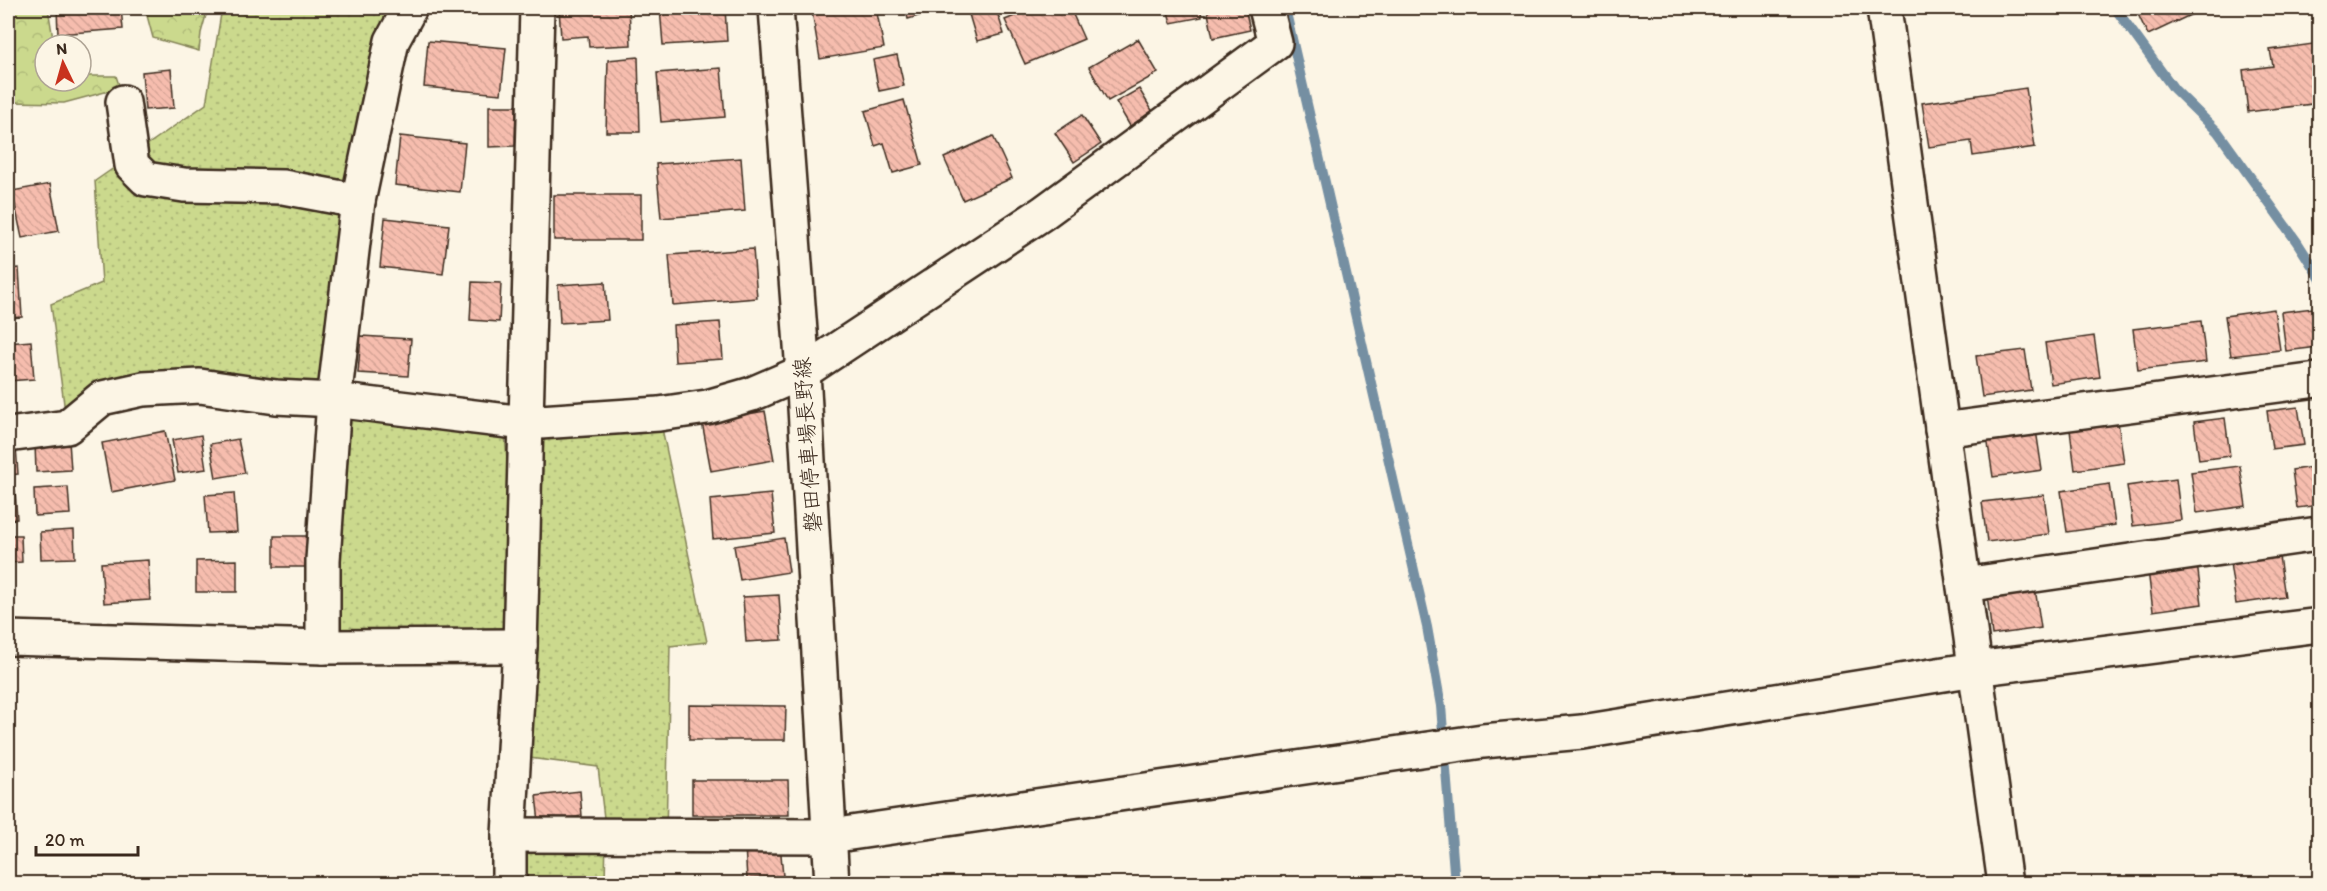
<svg xmlns="http://www.w3.org/2000/svg" width="2327" height="891" viewBox="0 0 2327 891" font-family="Itim,'Klee One',sans-serif">
<style>
.grass{fill:url(#grass-dots);stroke:#838256;stroke-width:1.5}
.forest{fill:url(#forest-crowns);stroke:#838256;stroke-width:1.5}
.lines{fill:none;stroke-linecap:round;stroke-linejoin:round}
.stream{stroke:#758fa2;stroke-width:10}
.building{fill:url(#building-back-hatch);stroke:#3b2a1e;stroke-width:1.5}
.minor-casing{stroke:#3b2a1e;stroke-width:38}
.tertiary-casing{stroke:#3b2a1e;stroke-width:38}
.secondary-casing{stroke:#3b2a1e;stroke-width:38}
.minor{stroke:#fcf5e5;stroke-width:33}
.tertiary{stroke:#fcf5e5;stroke-width:33}
.secondary{stroke:#fcf5e5;stroke-width:33}
.labels{text-anchor:middle;stroke-width:6;stroke-linejoin:round;paint-order:stroke}
.street-label{font-size:22px;fill:#3b2a1e;stroke:#fcf5e5}
</style>
<defs>
<pattern id="grass-dots" width="8" height="8" patternUnits="userSpaceOnUse" patternTransform="scale(1.5)"><rect width="8" height="8" fill="#cbd98d"/><path d="M2 2h.1M6 6h.1" fill="none" stroke="#afba79" stroke-width="1.8" stroke-linecap="round"/></pattern>
<pattern id="forest-crowns" width="20" height="18" patternUnits="userSpaceOnUse" patternTransform="scale(1.5)"><rect width="20" height="18" fill="#cbd98d"/><path d="M2 6a3 3 0 1 1 6 0M12 15a3 3 0 1 1 6 0" fill="none" stroke="#afba79"/></pattern>
<pattern id="building-back-hatch" width="6" height="6" patternUnits="userSpaceOnUse" patternTransform="scale(1.5)"><rect width="6" height="6" fill="#f6bdae"/><path d="M-1 5l2 2M0 0l6 6M5-1l2 2" fill="none" stroke="#d4a395"/></pattern>
</defs>
<rect width="100%" height="100%" fill="#fcf5e5"/>
<filter id="ink" filterUnits="userSpaceOnUse"><feTurbulence type="fractalNoise" baseFrequency=".0167" numOctaves="2"/><feDisplacementMap in="SourceGraphic" scale="12" xChannelSelector="R" yChannelSelector="G"/><feConvolveMatrix kernelMatrix="1 2 1 2 8 2 1 2 1" color-interpolation-filters="sRGB"/></filter>
<g filter="url(#ink)">
<path class="grass" d="M222,8h169l-57,391 170,21 14,193 7,-190 134,-9 48,228 -37,4 -4,190 -60,-1 -1,48h-96v-48h97l-8,-68 -84,-11 3,-110 -194,1 11,-247 -191,-11 -76,38 -16,-123 51,-21 -7,-102 111,-77z"/>
<g class="forest">
<path d="M8,8h40l6,37h-9v36h36v-5h35l4,12 -56,15 -55,-1z"/>
<path d="M145,8h63l-7,25 -2,18 -46,-13z"/>
</g>
<g class="lines">
<g class="stream">
<path d="M1285,8l142,619 14,79 14,178"/>
<path d="M2115,8l59,81 44,43 79,110 23,36"/>
</g>
</g>
<g class="building">
<path d="M57,8h64l2,21 -65,5z"/>
<path d="M559,8h70l2,37 -42,2 -1,-11 -27,2z"/>
<path d="M660,8h65l2,33 -64,4z"/>
<path d="M831,8h45l8,40 -64,11 -8,-48z"/>
<path d="M905,8h40l-37,11z"/>
<path d="M978,8h18l8,26 -27,7 -9,-30z"/>
<path d="M1034,8h36l14,31 -59,25 -20,-44z"/>
<path d="M1167,8h33l2,9 -31,6z"/>
<path d="M1207,8h38l5,22 -37,8z"/>
<path d="M2135,8h70l-57,27z"/>
<path d="M1138,39l20,34 -50,28 -19,-34z"/>
<path d="M428,41l78,7 -5,46 -77,-7z"/>
<path d="M2320,43v60l-72,9 -5,-42 30,-4 -3,-16z"/>
<path d="M897,55l7,31 -25,5 -6,-31z"/>
<path d="M638,57l2,75h-34l2,-72z"/>
<path d="M721,68l4,49 -64,5 -4,-49z"/>
<path d="M171,69l3,39 -29,2 -3,-38z"/>
<path d="M2026,88l9,59 -62,9 -2,-15 -42,6 -7,-44z"/>
<path d="M1139,89l14,23 -23,14 -14,-24z"/>
<path d="M904,100l18,65 -29,8 -9,-30 -9,3 -10,-35z"/>
<path d="M489,106h27l-1,40 -26,1z"/>
<path d="M1082,115l19,29 -27,18 -19,-29z"/>
<path d="M400,136l65,7 -5,49 -65,-7z"/>
<path d="M993,136l19,42 -49,22 -19,-42z"/>
<path d="M741,158l4,53 -84,7 -5,-54z"/>
<path d="M50,184l9,47 -37,7 -10,-47z"/>
<rect x="554" y="195" width="87" height="45"/>
<path d="M385,218l64,7 -6,49 -63,-7z"/>
<path d="M753,249l4,49 -84,7 -4,-50z"/>
<path d="M19,268l3,49 -14,1v-49z"/>
<path d="M472,282l29,1 -2,39 -29,-2z"/>
<path d="M605,282l3,38 -48,3 -2,-38z"/>
<path d="M2313,308l5,39 -32,4 -5,-39z"/>
<path d="M2274,309l6,41 -49,6 -6,-40z"/>
<path d="M2201,321l5,41 -68,8 -5,-41z"/>
<path d="M720,322l3,37 -48,3 -2,-37z"/>
<path d="M361,336l50,3 -3,37 -50,-3z"/>
<path d="M2094,336l6,41 -49,7 -6,-41z"/>
<path d="M31,341l3,38 -26,2v-38z"/>
<path d="M2025,350l6,40 -49,7 -6,-41z"/>
<path d="M2298,407l6,38 -32,4 -5,-38z"/>
<path d="M765,411l9,49 -63,11 -9,-49z"/>
<path d="M2225,418l5,38 -31,4 -5,-38z"/>
<path d="M2118,422l6,41 -49,7 -5,-40z"/>
<path d="M2036,430l6,40 -49,7 -6,-40z"/>
<path d="M165,431l10,49 -64,12 -9,-49z"/>
<path d="M201,435l5,34 -28,4 -6,-33z"/>
<path d="M238,439l7,34 -29,5 -6,-34z"/>
<path d="M69,441l2,29 -35,2 -1,-29z"/>
<path d="M16,446l2,28 -10,1v-28z"/>
<path d="M2240,466l6,40 -49,7 -6,-41z"/>
<path d="M2320,466v39l-23,3 -5,-38z"/>
<path d="M2176,479l5,41 -48,6 -6,-40z"/>
<path d="M2109,484l6,41 -48,7 -6,-41z"/>
<path d="M68,487l2,27 -35,2 -1,-27z"/>
<path d="M15,491l2,28 -9,1v-28z"/>
<path d="M234,493l3,39 -29,1 -3,-38z"/>
<path d="M771,494l4,39 -62,6 -3,-39z"/>
<path d="M2044,495l5,39 -62,8 -5,-40z"/>
<path d="M74,530l1,28 -34,1 -1,-27z"/>
<path d="M8,535h13l1,27 -14,1z"/>
<rect x="274" y="536" width="41" height="31"/>
<path d="M784,538l5,34 -49,8 -6,-34z"/>
<path d="M2279,556l6,41 -49,7 -6,-41z"/>
<path d="M148,560l2,40 -46,3 -3,-40z"/>
<path d="M237,560v32h-41v-31z"/>
<path d="M2197,563l5,41 -49,7 -5,-41z"/>
<path d="M2035,588l6,40 -49,7 -5,-41z"/>
<path d="M779,595l3,45 -36,2 -3,-45z"/>
<path d="M8,659l2,39h-2z"/>
<path d="M689,705l97,1 -1,34h-96z"/>
<path d="M692,780h96l1,35h-97z"/>
<path d="M580,791l2,25 -43,6 -3,-26z"/>
<path d="M780,844l3,32 -36,3 -2,-33z"/>
</g>
<g class="lines">
<g class="minor-casing">
<g id="minor">
<path d="M123,102l9,63 14,14 38,6 99,2 75,14"/>
<path d="M1942,430l375,-50"/>
<path d="M8,435l59,-8 35,-29 41,-9 57,-3 76,11 58,3 191,23 134,-9 48,-7 45,-13 51,-22 240,-159 232,-170 -9,-35"/>
<path d="M1964,585l354,-51"/>
<path d="M8,638l315,9 197,-1"/>
<path d="M323,647v-87l11,-160 24,-199 34,-160 18,-33"/>
<path d="M509,835l321,1 653,-95 99,-9 393,-63 345,-44"/>
<path d="M509,884v-49l11,-189 17,-638"/>
</g>
</g>
<g class="tertiary-casing">
<path id="tertiary" d="M1884,8l121,876"/>
</g>
<g class="secondary-casing">
<path id="secondary" d="M776,8l27,364 29,512"/>
</g>
<use href="#minor" class="minor"/>
<use href="#tertiary" class="tertiary"/>
<use href="#secondary" class="secondary"/>
</g>
</g>
<g class="labels">
<g class="street-label">
<text transform="translate(807 445) rotate(-94)" y="8">磐田停車場長野線</text>
</g>
</g>
<rect width="2327" height="891" fill="none" stroke="#fcf5e5" stroke-width="30"/>
<rect x="15" y="15" width="2297" height="861" fill="none" stroke="#3b2a1e" stroke-width="2" filter="url(#ink)"/>
<g transform="translate(63 63) rotate(355)"><circle r="28" fill="#fcf5e5" stroke="#afa495" stroke-width="1.5"/>
<path d="M0-4.5L10 22L0 15L-10 22Z" fill="#c8321e"/>
<text y="-9" font-size="16" font-weight="bold" text-anchor="middle" fill="#3b2a1e">N</text>
</g>
<path d="M36 846v9h102v-9" fill="none" stroke="#3b2a1e" stroke-width="3"/>
<text x="45" y="846" font-size="18" fill="#3b2a1e" stroke="#fcf5e5" stroke-width="4.5" paint-order="stroke">20 m</text>
</svg>
